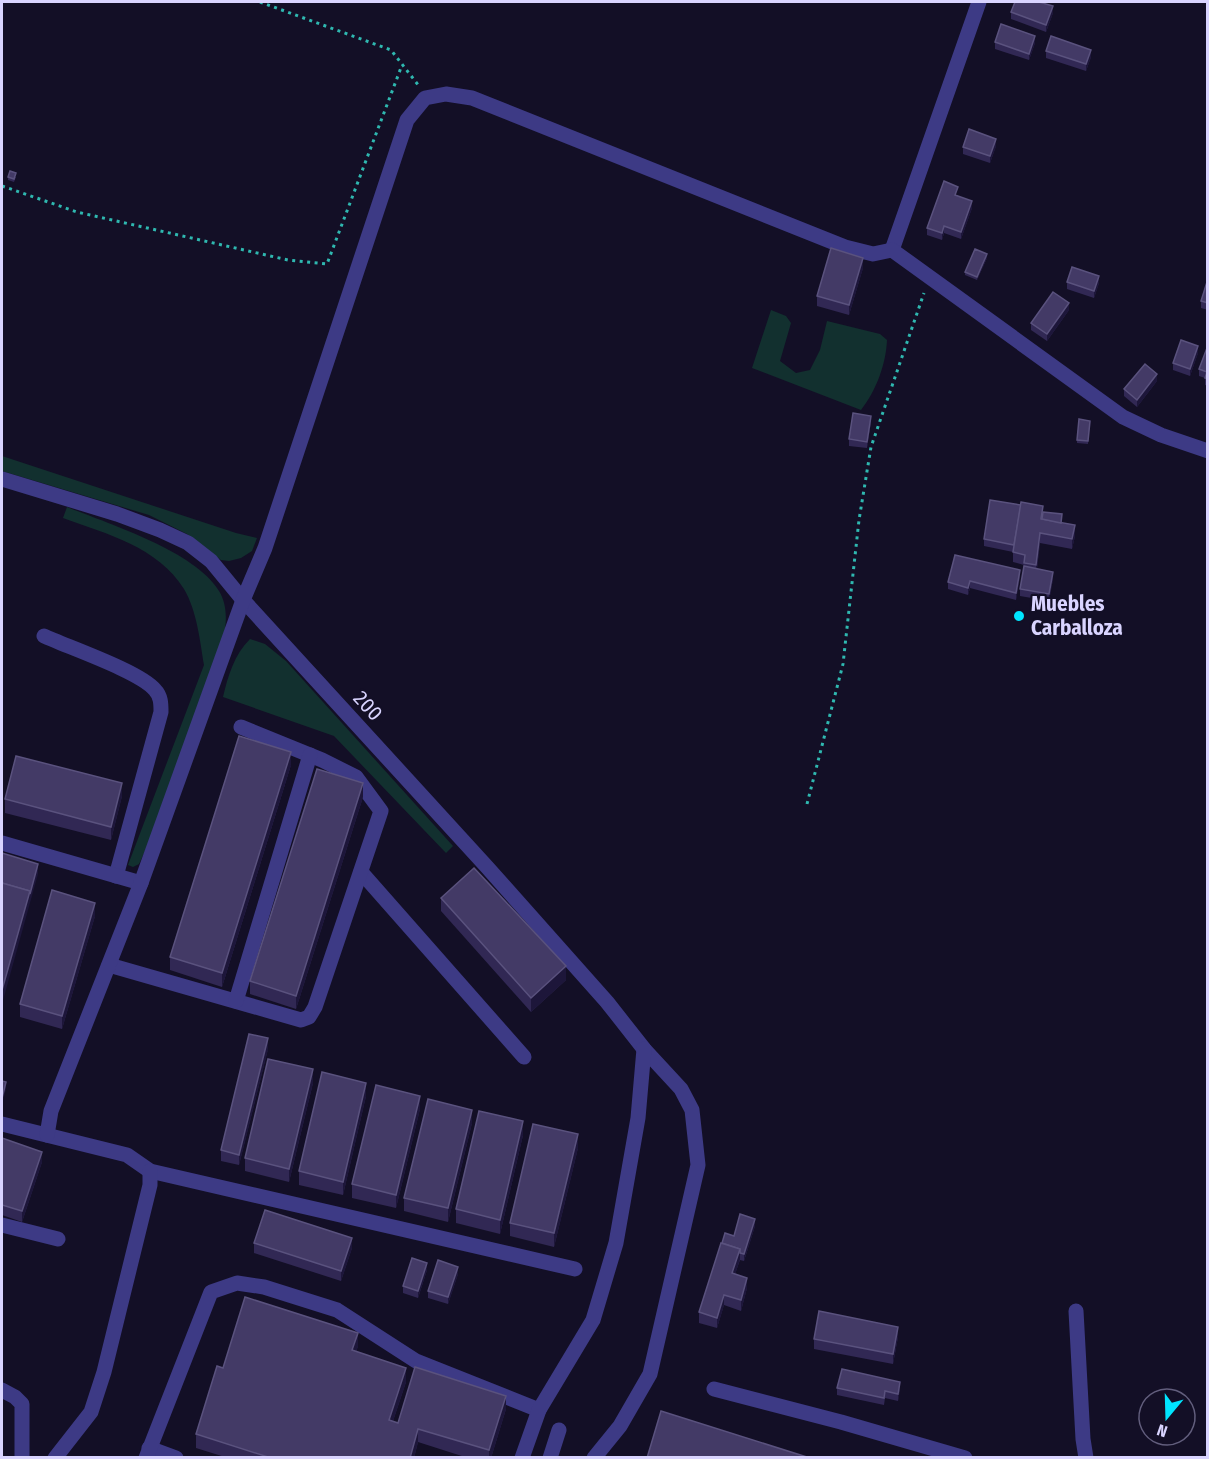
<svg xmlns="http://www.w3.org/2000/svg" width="1209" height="1459" viewBox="0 0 1209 1459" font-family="'Fira Sans Condensed',sans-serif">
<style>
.green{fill:#12302f}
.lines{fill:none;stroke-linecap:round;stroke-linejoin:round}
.path{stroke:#2fb8b0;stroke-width:3;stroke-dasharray:3 4.5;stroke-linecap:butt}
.minor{stroke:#3d3a85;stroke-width:15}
.wall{fill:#312854}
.shaded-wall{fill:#1d163a}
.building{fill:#433a66;stroke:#5a527e;stroke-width:1.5}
.poi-dot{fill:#00e5ff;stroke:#130f26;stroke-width:2}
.labels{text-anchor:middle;stroke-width:4.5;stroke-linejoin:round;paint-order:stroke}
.poi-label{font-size:21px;font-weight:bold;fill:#d9d4ff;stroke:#130f26;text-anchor:start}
.street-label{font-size:21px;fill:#d9d4ff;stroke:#130f26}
</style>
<rect width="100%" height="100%" fill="#130f26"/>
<g class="green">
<path d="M771,310l15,6 5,7 -11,38 16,12 14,-3 10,-20 7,-29 53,13 7,6c-1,24 -11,51 -26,70l-109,-42z"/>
<path d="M2,456l234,77 21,5 -5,13 -11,7 -12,3 -8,-1 -34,-26 -38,-19 -147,-44z"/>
<path d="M67,507c42,17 128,44 152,84 8,13 8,29 5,44l-74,205 -11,24 -6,3 -5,-2 76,-200c-4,-24 -7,-54 -20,-76 -26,-42 -77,-55 -121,-71z"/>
<path d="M250,639l15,5 21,17 167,185 -7,7 -112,-117 -111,-39c5,-21 11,-42 27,-58z"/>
</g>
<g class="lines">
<g class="path">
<path d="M260,2l131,48 28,36"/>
<path d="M2,186l75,26 211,48 39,4 75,-199"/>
<path d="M807,804l36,-140 16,-144 12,-73 53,-154"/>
</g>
<g class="minor">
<path d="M892,250l87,-248"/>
<path d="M2,479l115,35 43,16 28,13 23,18 32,39 244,267 120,135 37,47 37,40 11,21 6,55 -48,209 -30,52 -26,32"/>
<path d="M44,636c24,11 97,36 111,54 6,6 6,14 6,22l-45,164"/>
<path d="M2,843l139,40"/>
<path d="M361,872l163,185"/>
<path d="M109,965l192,55 8,-3 6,-10 66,-196 -25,-34 -34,-17 -81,-33"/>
<path d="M236,1001l74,-246"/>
<path d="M2,1124l125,31 23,16 425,98"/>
<path d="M47,1135l4,-24 90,-228 102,-283 22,-52 142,-428 18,-22 21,-4 26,4 373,149 28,7 19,-4 231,167 38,18 47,16"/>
<path d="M2,1225l56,14"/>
<path d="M1076,1311l7,128 3,19"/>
<path d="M714,1389l127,33 124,36"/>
<path d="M2,1390l13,7 7,7v54"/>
<path d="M149,1448l27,10"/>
<path d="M55,1458l36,-46 13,-40 46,-187v-14"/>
<path d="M146,1458l65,-166 26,-9 27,4 73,23 79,51 123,49"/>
<path d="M522,1458l17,-48 54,-90 23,-77 22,-125 6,-69"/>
<path d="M550,1458l9,-28"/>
</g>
</g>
<g class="wall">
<path d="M1011,12l42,1 -7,19 -35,-13z"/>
<path d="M995,42l40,1 -6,17 -34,-11z"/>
<path d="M1046,51l45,6 -5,14 -40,-13z"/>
<path d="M996,146l-6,17 -27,-9v-7z"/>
<path d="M8,177h8l-2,5 -6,-2z"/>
<path d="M958,194l-1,1 15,13 -11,31 -17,-6 -2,7 -15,-5v-7z"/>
<path d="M987,258l-10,22 -12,-5v-3z"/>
<path d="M863,268l-14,47 -32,-9v-10z"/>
<path d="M1067,282l32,1 -5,15 -27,-9z"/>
<path d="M1208,283v27l-7,-2v-7z"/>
<path d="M1069,310l-22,31 -16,-11v-7z"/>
<path d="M1208,348v38l-3,-1v-7l-6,-2v-7z"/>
<path d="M1198,353l-8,23 -17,-6v-7z"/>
<path d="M1157,381l-20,26 -13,-11v-7z"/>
<path d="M1090,421l-2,23 -11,-1v-3z"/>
<path d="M871,422l-4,26 -18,-2v-7z"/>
<path d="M1043,512l19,11 13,13 -3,13 -32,-6 -3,26 16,10 -4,22 -29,-5v-7l4,-24 -11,-3v-10l-29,-6v-7z"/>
<path d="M1020,576l-4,24 -46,-12 -2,7 -20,-6v-7z"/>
<path d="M291,765l-69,222 -52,-17v-13z"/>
<path d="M122,796l-11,44 -106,-27v-14z"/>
<path d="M363,797l-67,212 -46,-15v-13z"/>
<path d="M441,898l125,82 -35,32 -90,-101z"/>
<path d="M95,916l-33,113 -42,-12v-13z"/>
<path d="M268,1049l-29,116 -18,-4v-11z"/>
<path d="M313,1083l-24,99 -44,-11v-13z"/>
<path d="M366,1096l-23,99 -44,-10v-14z"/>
<path d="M420,1109l-24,99 -44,-10v-14z"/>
<path d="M472,1123l-24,99 -44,-11v-13z"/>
<path d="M523,1135l-23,99 -44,-11v-14z"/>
<path d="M2,1138l40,24 -20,60 -20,-7z"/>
<path d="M578,1148l-24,99 -44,-11v-13z"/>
<path d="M755,1226l-11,35 -4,-1 -5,14 12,14 -6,23 -17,-6 -7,23 -18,-5v-11l23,-69 12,-7z"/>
<path d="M254,1243l98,5 -11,33 -87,-28z"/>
<path d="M427,1270l-9,28 -15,-5v-7z"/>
<path d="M458,1274l-10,30 -20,-6v-7z"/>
<path d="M898,1337l-5,27 -79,-15v-10z"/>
<path d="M358,1346l-2,6 50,30 -13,39 5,2 108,-14 -15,49h-23l-50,-16 -4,16h-186l-32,-10v-14l27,-66z"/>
<path d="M837,1388l63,1 -2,12 -13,-3 -1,7 -47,-10z"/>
</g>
<g class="shaded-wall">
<path d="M1053,6v7l-7,19v-7z"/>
<path d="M1035,36v7l-6,17v-6z"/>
<path d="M1091,50v7l-5,14v-7z"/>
<path d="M996,139v7l-6,17v-7z"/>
<path d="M972,201v7l-11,31v-7z"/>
<path d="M944,226v7l-2,7v-7z"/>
<path d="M987,254v4l-10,22v-3z"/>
<path d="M863,258v10l-14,47v-10z"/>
<path d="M1099,276v7l-5,15v-7z"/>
<path d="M1069,303v7l-22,31v-7z"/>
<path d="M1198,346v7l-8,23v-7z"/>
<path d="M1157,374v7l-20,26v-7z"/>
<path d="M871,416v6l-4,26v-6z"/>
<path d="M1075,525v11l-3,13v-10z"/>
<path d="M1040,533v10l-4,32v-10z"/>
<path d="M1020,570v6l-4,24v-7z"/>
<path d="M1053,572v7l-4,22v-7z"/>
<path d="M970,581v7l-2,7v-7z"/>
<path d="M291,752v13l-69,222v-14z"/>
<path d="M122,783v13l-11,44v-13z"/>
<path d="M363,783v14l-67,212v-13z"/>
<path d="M38,864v10l-36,130v-14l28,-99z"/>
<path d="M95,903v13l-33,113v-13z"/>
<path d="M566,966v14l-35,32v-14z"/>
<path d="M268,1038v11l-29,116v-10z"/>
<path d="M313,1069v14l-24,99v-13z"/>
<path d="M6,1082v7l-4,16v-7z"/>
<path d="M366,1083v13l-23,99v-13z"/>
<path d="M420,1096v13l-24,99v-13z"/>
<path d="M472,1110v13l-24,99v-14z"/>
<path d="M523,1121v14l-23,99v-14z"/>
<path d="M578,1134v14l-24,99v-14z"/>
<path d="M42,1152v10l-20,60v-11z"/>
<path d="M755,1219v7l-11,35v-7z"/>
<path d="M352,1238v10l-11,33v-10z"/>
<path d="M740,1249v10l-8,25v-11z"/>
<path d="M427,1263v7l-9,28v-7z"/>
<path d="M458,1267v7l-10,30v-7z"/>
<path d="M747,1278v10l-6,23v-11z"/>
<path d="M724,1295v10l-7,23v-10z"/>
<path d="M898,1327v10l-5,27v-10z"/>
<path d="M358,1333v13l-6,18v-14z"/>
<path d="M406,1368v14l-17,51v-13z"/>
<path d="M900,1382v7l-2,12v-7z"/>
<path d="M506,1396v13l-15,49h-2v-8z"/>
<path d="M418,1429v13l-4,16h-4z"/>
</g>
<g class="building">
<path d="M1015,2h24l14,4 -7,19 -35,-13z"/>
<path d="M1001,24l34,12 -6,18 -34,-12z"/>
<path d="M1051,36l40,14 -5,14 -40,-13z"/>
<path d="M969,129l27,10 -6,17 -27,-9z"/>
<path d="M10,171l6,2 -2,6 -6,-2z"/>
<path d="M944,181l14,6 -3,8 17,6 -11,31 -17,-6 -2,7 -15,-5z"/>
<path d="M831,248l32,10 -14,47 -32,-9z"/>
<path d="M975,249l12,5 -10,23 -12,-5z"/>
<path d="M1072,267l27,9 -5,15 -27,-9z"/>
<path d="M1207,282l1,1v20l-7,-2z"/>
<path d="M1053,292l16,11 -22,31 -16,-11z"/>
<path d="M1181,340l17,6 -8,23 -17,-6z"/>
<path d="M1207,348h1v31l-3,-1 2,-6 -8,-3z"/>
<path d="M1145,364l12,10 -20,26 -13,-11z"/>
<path d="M853,413l18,3 -4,26 -18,-3z"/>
<path d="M1079,419l11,2 -2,20 -11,-1z"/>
<path d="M990,500l31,5 -7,40 -30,-6z"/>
<path d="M1021,502l22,4 -2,13 34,6 -3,14 -32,-6 -4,32 -12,-2 1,-8 -12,-3z"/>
<path d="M1043,512l19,2 -1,9 -19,-4z"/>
<path d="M955,555l65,15 -4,23 -46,-12 -2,7 -20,-6z"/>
<path d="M1024,566l29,6 -4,22 -29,-5z"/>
<path d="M239,736l52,16 -69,221 -52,-16z"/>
<path d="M16,756l106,27 -11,44 -106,-28z"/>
<path d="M317,769l46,14 -67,213 -46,-15z"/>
<path d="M2,853l36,11 -8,30v-3l-28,-8z"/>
<path d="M474,868l92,98 -35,32 -90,-100z"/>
<path d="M2,883l28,8 -28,99z"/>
<path d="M52,890l43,13 -33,113 -42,-12z"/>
<path d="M249,1034l19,4 -29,117 -18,-5z"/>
<path d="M268,1059l45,10 -24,100 -44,-11z"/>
<path d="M322,1072l44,11 -23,99 -44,-11z"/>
<path d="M2,1081l4,1 -4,16z"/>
<path d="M376,1085l44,11 -24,99 -44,-11z"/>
<path d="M428,1099l44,11 -24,98 -44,-10z"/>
<path d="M479,1111l44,10 -23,99 -44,-11z"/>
<path d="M533,1124l45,10 -24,99 -44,-10z"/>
<path d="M2,1138l40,14 -20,59 -20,-6z"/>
<path d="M265,1210l87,28 -11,33 -87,-28z"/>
<path d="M740,1214l15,5 -11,35 -4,-1v-4l-18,-6 3,-10 9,3z"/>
<path d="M721,1243l19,6 -8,24 15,5 -6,22 -17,-5 -7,23 -18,-6z"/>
<path d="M412,1258l15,5 -9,28 -15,-5z"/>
<path d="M438,1260l20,7 -10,30 -20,-6z"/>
<path d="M245,1297l113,36 -6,17 54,18 -17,52 9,3 17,-56 91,29 -17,54 -71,-21 -8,29h-139l-75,-24 21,-68 6,2z"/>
<path d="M819,1311l79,16 -5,27 -79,-15z"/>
<path d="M842,1369l58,13 -2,12 -13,-3 -1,7 -47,-10z"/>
<path d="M661,1411l149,47h-163z"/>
</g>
<circle class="poi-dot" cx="1019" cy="616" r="6"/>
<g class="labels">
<g class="poi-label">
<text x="1031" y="611">Muebles<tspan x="1031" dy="24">Carballoza</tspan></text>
</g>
<g class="street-label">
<text transform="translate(368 706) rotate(48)" y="7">200</text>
</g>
</g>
<rect width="1209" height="1459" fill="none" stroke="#d9d4ff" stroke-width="6"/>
<g transform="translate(1167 1417) rotate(199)"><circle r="28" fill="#130f26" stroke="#625e7d" stroke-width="1.5"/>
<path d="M0-4.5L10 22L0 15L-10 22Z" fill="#00e5ff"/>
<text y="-9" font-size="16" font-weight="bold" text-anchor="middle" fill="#d9d4ff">N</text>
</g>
</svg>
